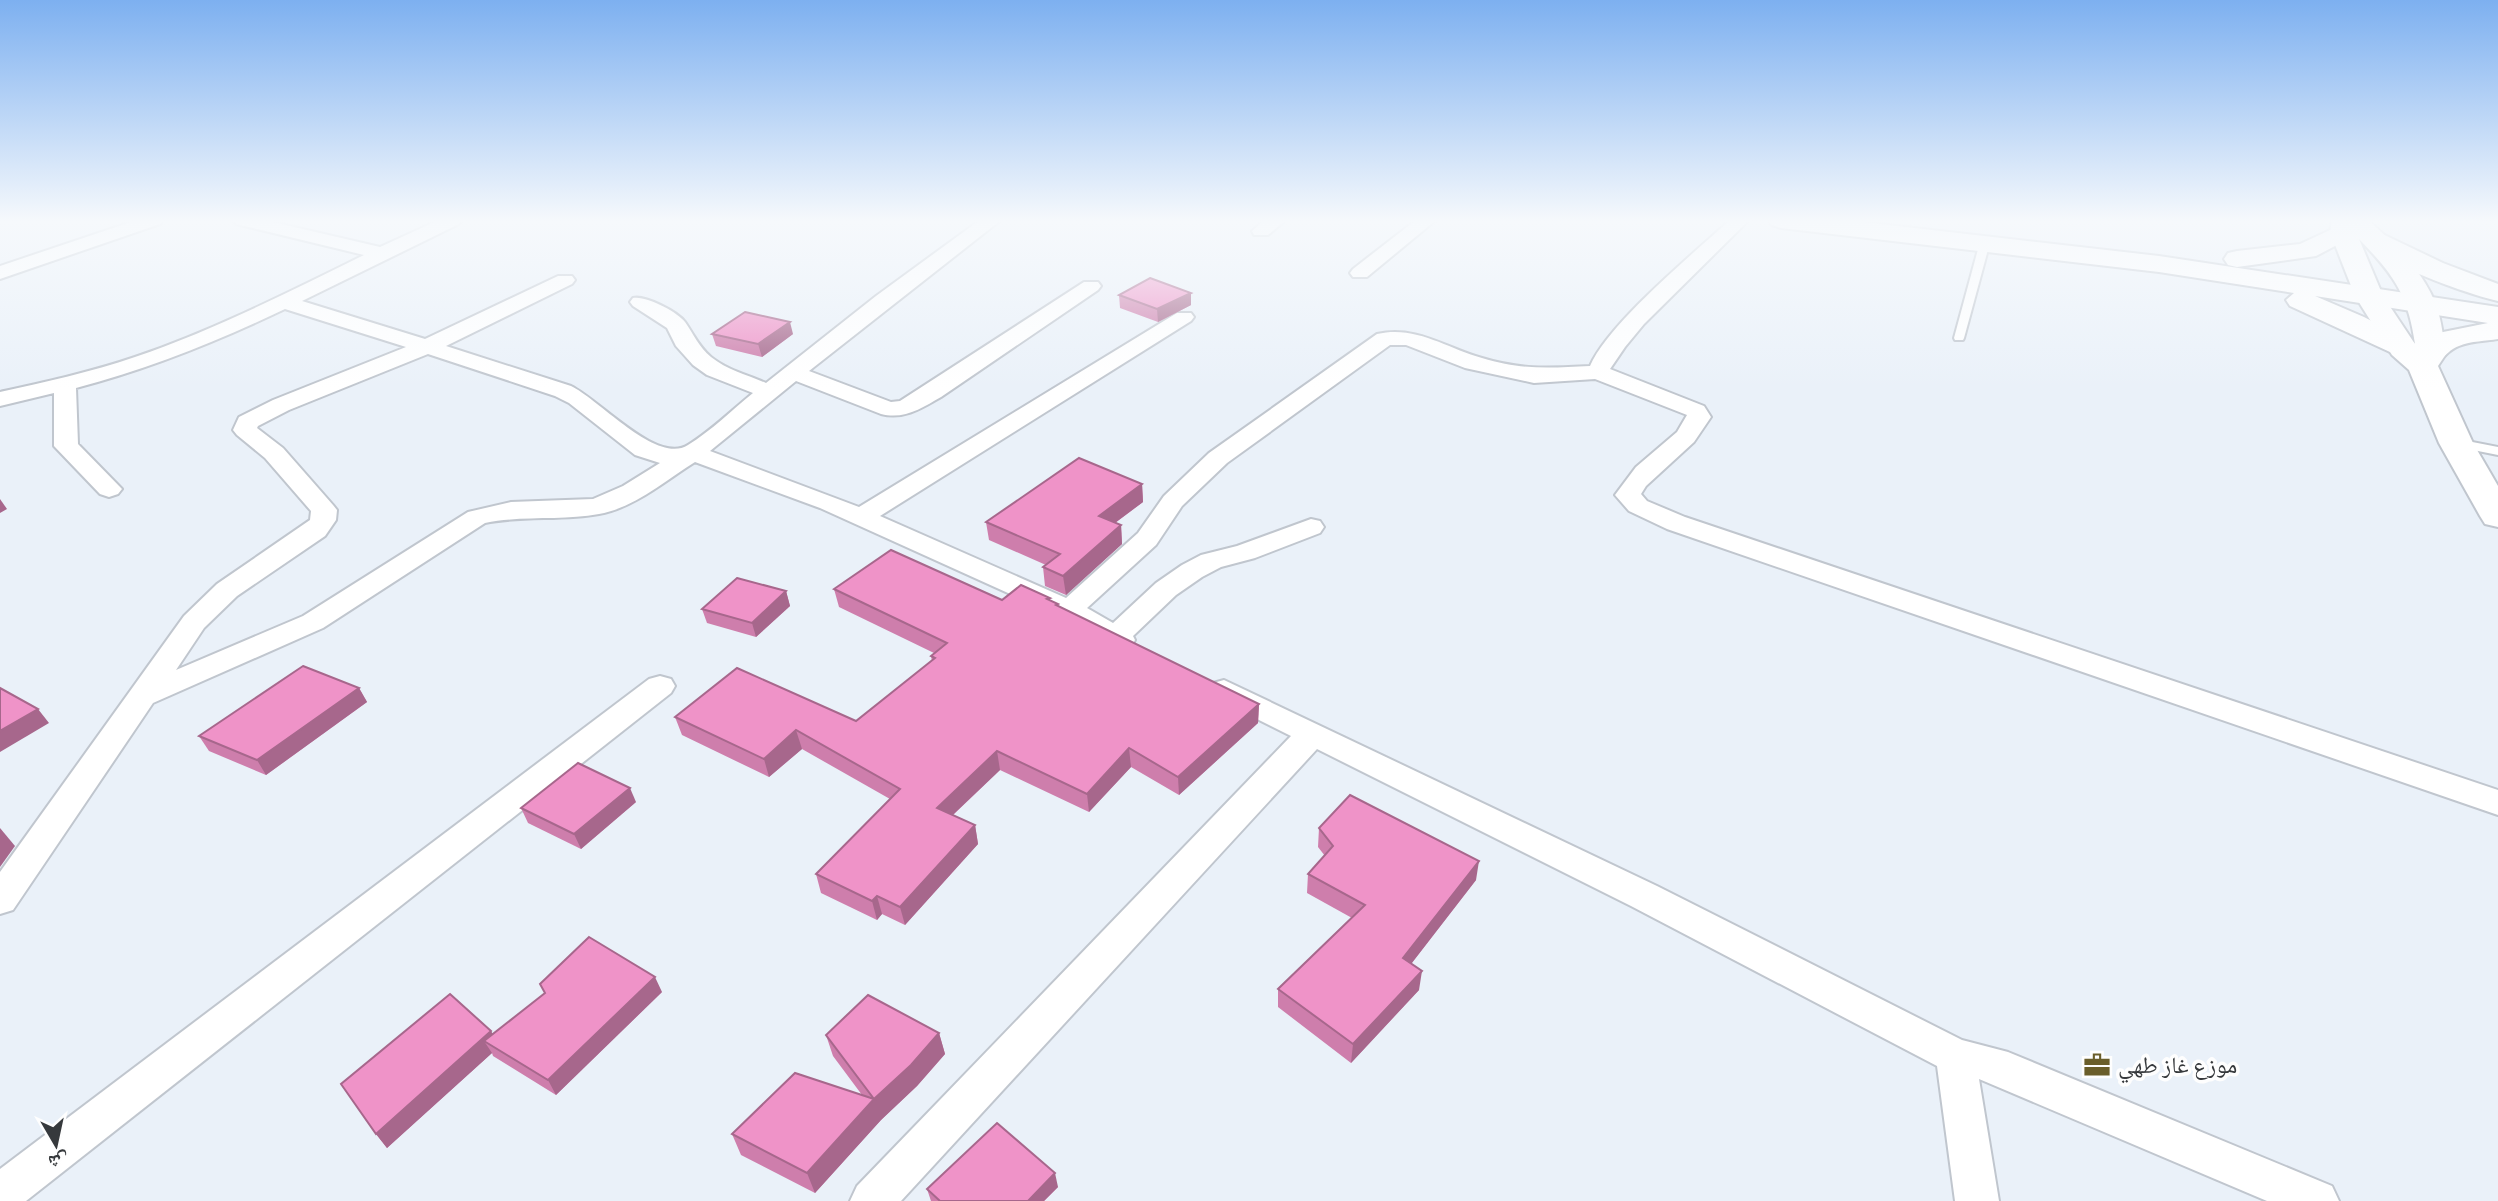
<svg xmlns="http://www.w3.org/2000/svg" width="2498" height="1201" viewBox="0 0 2498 1201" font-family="Manrope,'Noto Naskh Arabic',sans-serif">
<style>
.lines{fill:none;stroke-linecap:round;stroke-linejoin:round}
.lane-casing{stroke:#c0c6ce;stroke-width:4}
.street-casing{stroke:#c0c6ce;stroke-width:4}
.secondary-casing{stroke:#c0c6ce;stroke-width:4}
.primary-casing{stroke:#c0c6ce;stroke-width:4}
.lane{fill:#fff;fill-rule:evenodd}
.street{fill:#fff;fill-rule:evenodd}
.secondary{fill:#fff;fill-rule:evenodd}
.primary{fill:#fff;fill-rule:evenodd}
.wall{fill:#ce7eac}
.shaded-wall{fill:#a7678c}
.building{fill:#ef93c8;stroke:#a7678c;stroke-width:2}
.labels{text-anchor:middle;stroke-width:7;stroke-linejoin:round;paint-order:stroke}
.near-poi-label{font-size:23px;fill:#36393c;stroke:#fefefe;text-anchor:start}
</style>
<rect width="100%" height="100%" fill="#eaf1f9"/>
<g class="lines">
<g class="lane-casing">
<g id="lane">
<path d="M1985,239l5,3 -26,96 -1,2h-8l-1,-2 26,-96z"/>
<path d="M2457,439l41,8v8l-45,-9 -2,-3z"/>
</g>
</g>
<g class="street-casing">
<g id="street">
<path d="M137,220h26l-3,4 -160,55v-13z"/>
<path d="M233,220h31l116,27 59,-27h23l-3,4 -157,77 123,38 133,-63h14l3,4 -3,4 -126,62 125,40c29,14 86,79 117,59 23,-14 44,-35 65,-52l-46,-18 -14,-10 -17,-19 -9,-18 -34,-22 -3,-4 3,-4c12,-3 45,14 52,24 9,13 14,25 26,35 16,13 37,18 55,26l110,-87 104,-76h21l-192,151 82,31 9,-1 184,-119h14l3,4 -3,4 -157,107c-19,11 -37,23 -60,17l-85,-33 -86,70 149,56 318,-194h14l3,4 -3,4 -311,195 186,82 72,-65 26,-37 45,-43 168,-119c39,-9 69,14 105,24 39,12 67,10 108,8 19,-43 103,-112 140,-146h19l-105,104 -19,23 -15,22 94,37 7,11 -17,25 -48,44 -5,8 6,7 38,16 813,273v25l-831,-286 -38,-18 -14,-16 21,-28 41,-35 10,-17 -92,-36 -61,4 -69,-15 -59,-23h-16l-163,118 -45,43 -26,39 -69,63 26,15 43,-40 26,-18 19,-10 36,-9 74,-27 9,2 4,6 -4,6 -65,25 -34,9 -19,10 -26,18 -43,41 2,4 -4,7 -10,2 -10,-2 -52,-31 -239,-108 -125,-46c-29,18 -61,46 -96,52 -37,7 -76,1 -114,9l-162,105 -170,75 -140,207 -13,4v-42l184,-256 33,-32 93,-64 1,-9 -46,-53 -28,-23 -4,-5 6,-13 34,-17 133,-53 -121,-38c-67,32 -136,60 -209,79l2,56 44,45 -4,5 -9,3 -9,-3 -46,-48v-53l-54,13v-14c45,-10 91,-20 135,-35 79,-27 154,-65 229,-102l-128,-31zM428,354l127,42 14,7 66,52 25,8 -37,23 -30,13 -82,3 -43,10 -165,104 -127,54 28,-42 33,-32 88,-60 11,-16 1,-10 -4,-5 -50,-57 -26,-20 1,-2 31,-16z"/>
<path d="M1265,220h21l-18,15h-14l-2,-4z"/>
<path d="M1416,220h20l-69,57h-14l-3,-4 3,-4z"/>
<path d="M660,676l11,3 4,7 -4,7 -645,508h-26v-32l649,-490z"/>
<path d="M1224,680l433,206 305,154 46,12 324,134 7,15h-72l-288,-122 20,122h-44l-18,-135 -306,-160 -314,-157 -416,452h-51l7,-15 434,-450 -78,-39 -4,-7 4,-7z"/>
</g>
</g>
<g class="secondary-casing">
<path id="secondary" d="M2332,220h36c26,23 56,52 68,85 6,16 7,33 10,49l-8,12 35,77 25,43v41l-13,-3 -5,-8 -41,-73 -30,-73 -17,-15 -37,-59 -25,-64zM2359,239c34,35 49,55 56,105l-32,-48z"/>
</g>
<g class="primary-casing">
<g id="primary">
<path d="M1768,220h77l314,36 339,51v32c-12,2 -27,2 -39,7 -18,7 -14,21 -39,14l-4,-6 22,-21 50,-10 -173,-27 49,21 50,26 4,6 -4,6 -11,3 -113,-52 -4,-6 8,-7 -135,-21 -378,-44 -9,-3z"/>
<path d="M2343,224l9,3 4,5 -4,5 -36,19 -79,11 -9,-2 -4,-6 4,-6 9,-2 63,-7z"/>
<path d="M2372,229l71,34 55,21v17c-31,-7 -122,-39 -139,-64l4,-5z"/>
</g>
</g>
<use href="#lane" class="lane"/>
<use href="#street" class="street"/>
<use href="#secondary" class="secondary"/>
<use href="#primary" class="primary"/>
</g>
<g class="wall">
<path d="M1191,293v12l-33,17 -38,-14 -1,-13z"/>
<path d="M712,334h81l-31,23 -46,-11z"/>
<path d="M1142,484l1,18 -28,21 6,2 1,19 -56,51 -21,-9 -2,-19 3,-2 -57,-25 -3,-18z"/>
<path d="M834,589l168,11 48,1 8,5 201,98 -1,19 -79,72 -48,-28 -42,45 -89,-42 -47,45 22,10 3,19 -73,81 -23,-11 -5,6 -56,-27 -5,-19 74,-75 -88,-50 -33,28 -87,-42 -7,-18 181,4 76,-60 -1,-5 3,-3 -95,-46z"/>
<path d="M786,591l4,15 -34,31 -49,-14 -5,-14z"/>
<path d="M359,688l8,14 -101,73 -57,-24 -10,-15z"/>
<path d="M636,802l-55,47 -53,-26 -7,-15z"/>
<path d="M1319,828l157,52 -65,84 8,26 -68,73 -73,-56v-18l74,-71 -45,-25 1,-19 17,-18 -7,-9z"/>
<path d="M662,992l-106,103 -63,-39 -1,-3 -105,95 -11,-14 117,-100z"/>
<path d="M939,1033l6,21 -28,32 -36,34 -66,73 -74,-38 -9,-21 130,-39 -29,-39 -7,-21z"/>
<path d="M1058,1187l-14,14h-113l-4,-12z"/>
</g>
<g class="shaded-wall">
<path d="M1191,293v12l-33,17 -1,-13z"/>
<path d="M790,322l3,12 -31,23 -4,-13z"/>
<path d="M1142,484l1,18 -43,32 -1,-18z"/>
<path d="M0,499l7,10 -7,4z"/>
<path d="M1121,525l1,19 -56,51 -3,-19z"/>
<path d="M786,591l4,15 -34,31 -4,-14z"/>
<path d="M359,688l8,14 -101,73 -9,-15z"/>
<path d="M1259,704l-1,19 -79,72 -1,-18z"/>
<path d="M38,709l11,14 -49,29v-21z"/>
<path d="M796,730l6,19 -33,28 -5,-18z"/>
<path d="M1129,748l2,19 -42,45 -2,-18z"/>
<path d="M997,751l3,19 -60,57 -3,-19z"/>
<path d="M630,788l6,14 -55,47 -7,-15z"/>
<path d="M975,825l3,19 -73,81 -5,-18z"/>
<path d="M0,828l15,18 -15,21z"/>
<path d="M1479,861l-3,19 -75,97 2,-19z"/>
<path d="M877,896l5,18 -5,6 -5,-19z"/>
<path d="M1422,971l-3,19 -68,73 2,-19z"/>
<path d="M655,977l7,15 -106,103 -8,-15z"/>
<path d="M491,1031l9,15 -16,-5 8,12 -105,95 -11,-14z"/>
<path d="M939,1033l6,21 -28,32 -36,34 -66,73 -8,-20 67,-74z"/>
<path d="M1055,1173l3,14 -14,14h-16z"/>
</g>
<g class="building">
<path d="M1150,278l41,15 -34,16 -38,-14z"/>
<path d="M745,312l45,10 -32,22 -46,-10z"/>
<path d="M1079,458l63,26 -43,32 22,9 -58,51 -20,-9 17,-13 -74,-32z"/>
<path d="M891,550l111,50 19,-15 29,13 -3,1 11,5 -2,1 203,99 -81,73 -49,-29 -42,46 -90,-43 -60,57 38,17 -75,82 -23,-11 -5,5 -56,-27 84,-85 -104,-59 -32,29 -89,-42 62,-49 119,53 79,-63 -4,-2 16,-13 -113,-54z"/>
<path d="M737,578l49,13 -34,32 -50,-14z"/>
<path d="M303,666l56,22 -102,72 -58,-24z"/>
<path d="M0,688l38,21 -38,22z"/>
<path d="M578,763l52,25 -56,46 -53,-26z"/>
<path d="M1350,795l129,66 -76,97 19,13 -69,73 -75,-55 87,-84 -57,-31 25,-28 -14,-18z"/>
<path d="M589,937l66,40 -107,103 -64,-39 61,-48 -5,-9z"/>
<path d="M450,994l41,37 -115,103 -35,-50z"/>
<path d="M868,995l71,38 -28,32 -37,34 -67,74 -75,-39 63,-61 79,26 -48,-64z"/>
<path d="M997,1123l58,50 -27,28h-88l-13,-12z"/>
</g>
<linearGradient id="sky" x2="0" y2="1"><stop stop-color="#7db0f0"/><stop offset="0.57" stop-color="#f6f9fc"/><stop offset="1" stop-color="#f6f9fc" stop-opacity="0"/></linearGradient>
<rect width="2498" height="388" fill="url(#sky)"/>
<defs>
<g id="office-bare" transform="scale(2.1)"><path d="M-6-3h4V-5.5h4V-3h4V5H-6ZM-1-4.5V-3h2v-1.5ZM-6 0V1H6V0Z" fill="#6a5e2b" stroke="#fefefe" stroke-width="2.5" paint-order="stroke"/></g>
</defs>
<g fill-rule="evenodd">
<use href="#office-bare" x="2097" y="1065"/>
</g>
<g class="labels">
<g class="near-poi-label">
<text x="2118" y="1073">موزع غاز طهي</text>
</g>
</g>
<g transform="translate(56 1145) rotate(171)" stroke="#fefefe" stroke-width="5" paint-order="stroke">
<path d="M0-5L12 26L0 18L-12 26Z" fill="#36393c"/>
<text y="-10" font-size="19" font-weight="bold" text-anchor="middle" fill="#36393c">ش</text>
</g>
</svg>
